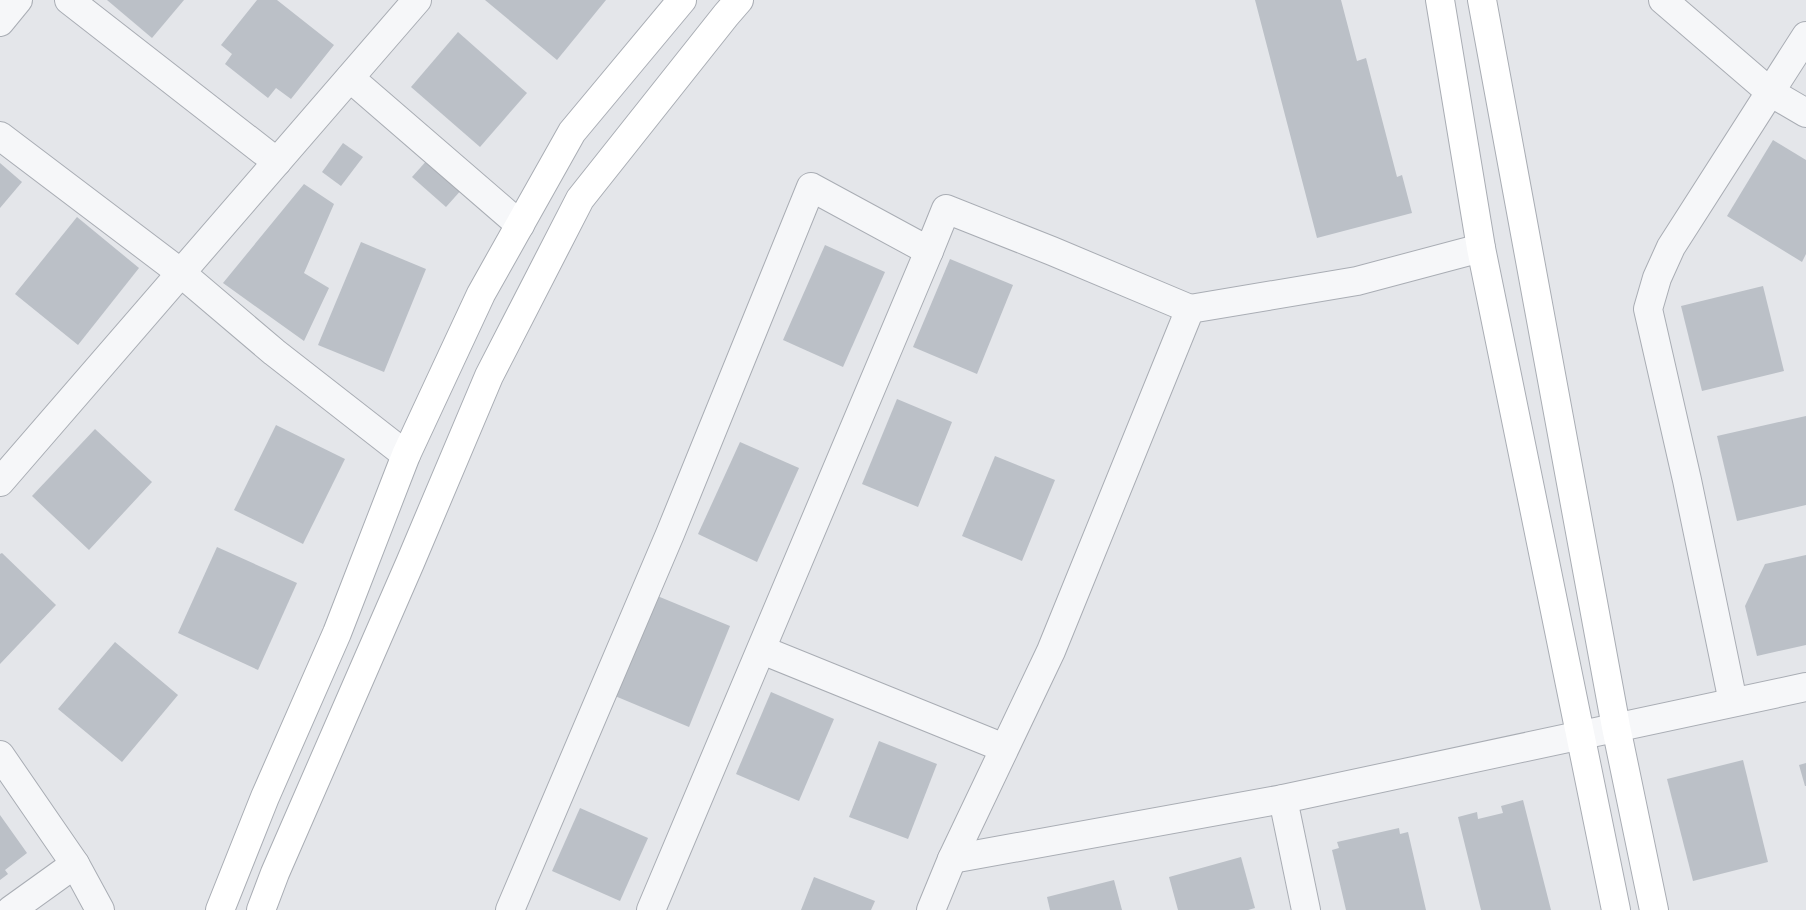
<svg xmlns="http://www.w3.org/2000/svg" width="1806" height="910" viewBox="0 0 1806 910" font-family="'PT Sans Narrow',sans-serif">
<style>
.building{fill:#bbc0c7}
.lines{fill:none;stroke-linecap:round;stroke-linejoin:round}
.minor-casing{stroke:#a9adb4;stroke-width:30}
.secondary-casing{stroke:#a9adb4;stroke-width:30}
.minor{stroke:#f6f7f9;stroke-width:28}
.secondary{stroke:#fff;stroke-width:28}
</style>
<rect width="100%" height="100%" fill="#e4e6ea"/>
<g class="building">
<path d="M107,0h77l-32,38z"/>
<path d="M257,0h20l57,45 -43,54 -15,-11 -8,10 -43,-34 7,-10 -11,-9z"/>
<path d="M485,0h121l-49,60z"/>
<path d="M1255,0h86l16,61 9,-3 31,119 5,-2 10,38 -95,25z"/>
<path d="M458,32l69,61 -47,54 -69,-60z"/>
<path d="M1773,140l33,20v94l-4,8 -75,-46z"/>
<path d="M343,143l20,14 -22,29 -19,-14z"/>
<path d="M429,158l34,30 -17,19 -34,-30z"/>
<path d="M0,163l22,19 -22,26z"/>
<path d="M304,184l30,20 -30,69 25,15 -25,53 -81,-58z"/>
<path d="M77,217l62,51 -61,77 -63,-51z"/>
<path d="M361,242l65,27 -42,103 -66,-27z"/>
<path d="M825,245l60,27 -42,95 -60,-27z"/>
<path d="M950,259l63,26 -36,89 -64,-27z"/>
<path d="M1763,286l21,85 -82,20 -21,-85z"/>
<path d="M897,399l55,23 -34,85 -56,-23z"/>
<path d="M1806,416v89l-69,16 -20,-85z"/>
<path d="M276,425l69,34 -42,85 -69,-34z"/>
<path d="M95,429l57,53 -63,68 -57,-54z"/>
<path d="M740,442l59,26 -42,94 -59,-28z"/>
<path d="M995,456l60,24 -33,81 -60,-25z"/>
<path d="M217,547l80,36 -39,87 -80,-37z"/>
<path d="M2,553l54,52 -56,59v-110z"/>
<path d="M1806,555v90l-49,11 -12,-50 20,-42z"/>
<path d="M655,595l75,31 -41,101 -74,-31z"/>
<path d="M115,642l63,53 -56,67 -64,-53z"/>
<path d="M771,692l63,27 -35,82 -63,-27z"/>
<path d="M879,741l58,23 -29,75 -59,-22z"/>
<path d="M1743,760l25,102 -75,19 -26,-102z"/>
<path d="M1806,763v23h-1l-6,-21z"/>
<path d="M1523,800l28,110h-70l-23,-93 19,-5 1,7 25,-6 -2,-7z"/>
<path d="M580,808l68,30 -28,63 -68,-30z"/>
<path d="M0,815l27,38 -22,17 3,4 -8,6z"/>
<path d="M1399,828l1,6 8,-2 18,78h-80l-14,-60 7,-2 -2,-6z"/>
<path d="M1241,857l14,51 -7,2h-70l-9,-33z"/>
<path d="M814,877l61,24 -4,9h-70z"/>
<path d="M1114,880l8,30h-72l-3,-13z"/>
</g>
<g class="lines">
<g class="minor-casing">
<g id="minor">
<path d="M69,0l208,162"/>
<path d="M1663,0l107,92 36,21"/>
<path d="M0,22l18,-22"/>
<path d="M350,78l170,147"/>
<path d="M0,136l181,137 93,79 132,103"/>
<path d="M0,482l417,-482"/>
<path d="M762,650l242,98"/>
<path d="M1733,702l-46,-222 -39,-171 9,-31 14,-31 135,-211"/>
<path d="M0,755l75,109 25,46"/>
<path d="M1283,799l23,111"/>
<path d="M952,859l331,-60 523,-112"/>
<path d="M11,910l64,-46"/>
<path d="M510,910l160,-376 141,-347 118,64 17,-42 106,42 138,58"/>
<path d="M651,910l278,-659"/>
<path d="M931,910l21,-51 99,-208 139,-342 167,-28 124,-33"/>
</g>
</g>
<g class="secondary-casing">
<g id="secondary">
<path d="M1440,0l41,248 135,662"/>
<path d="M1482,0l134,727 38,183"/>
<path d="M220,910l45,-113 72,-164 69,-178 75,-161 91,-162 110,-132"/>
<path d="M261,910l14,-37 135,-310 79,-187 91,-177 146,-184 13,-15"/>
</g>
</g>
<use href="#minor" class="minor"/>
<use href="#secondary" class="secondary"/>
</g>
</svg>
